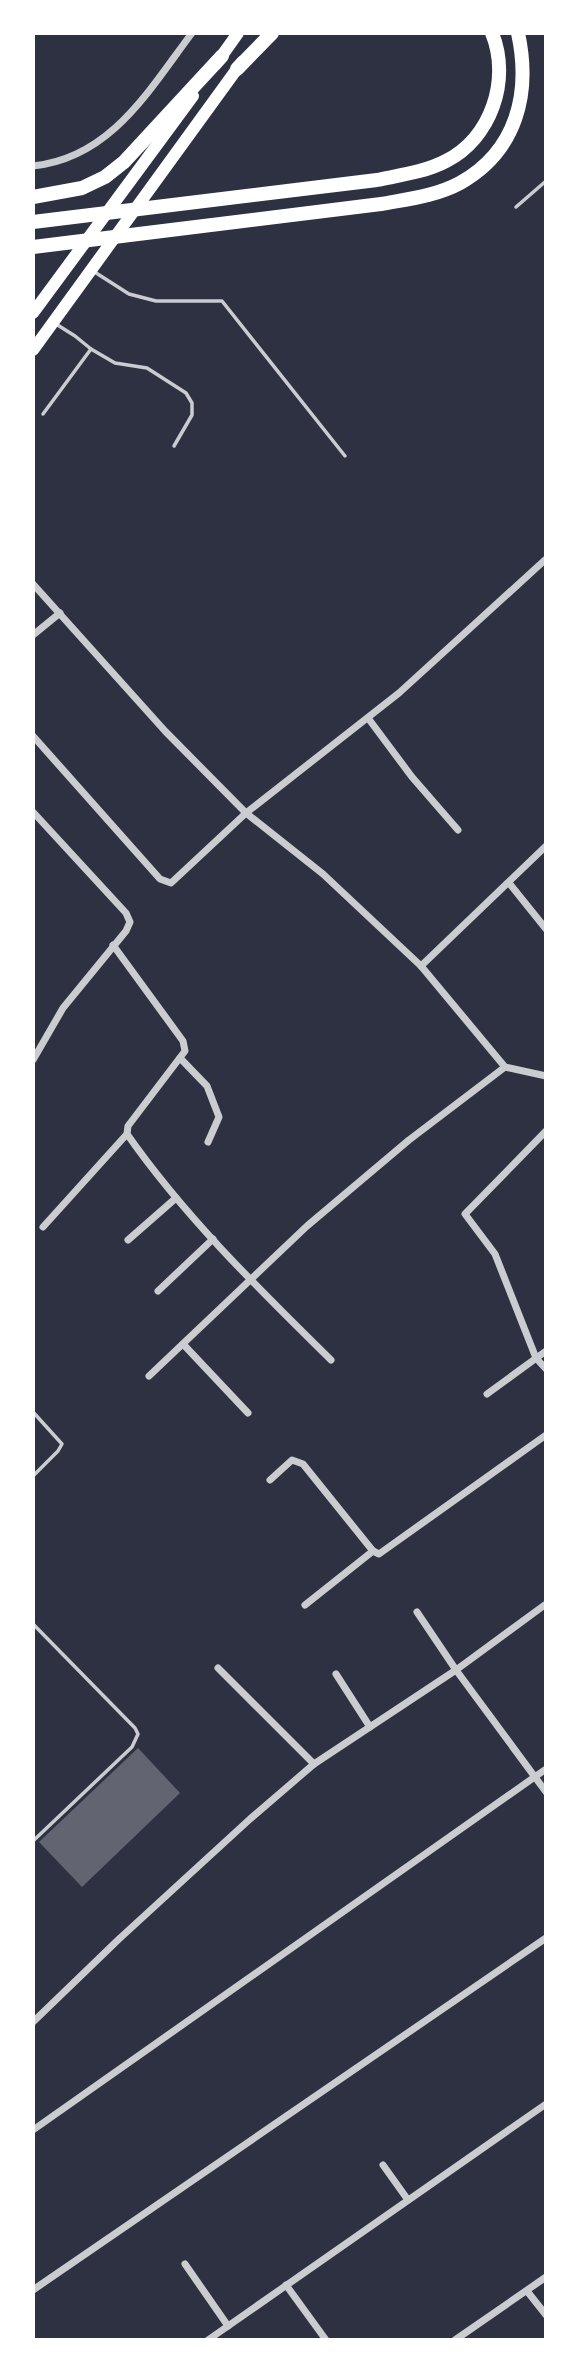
<svg xmlns="http://www.w3.org/2000/svg" width="579" height="2373" viewBox="0 0 579 2373" font-family="'DejaVu Sans',sans-serif">
<style>
.building{fill:#626471}
.lines{fill:none;stroke-linecap:round;stroke-linejoin:round}
.service{stroke:#caccd0;stroke-width:3.5}
.minor{stroke:#caccd0;stroke-width:7}
.trunk{stroke:#fff;stroke-width:12}
.motorway{stroke:#fff;stroke-width:14}
</style>
<rect width="100%" height="100%" fill="#2d3142"/>
<path class="building" d="M138,1748l42,45 -98,94 -43,-45z"/>
<g class="lines">
<g class="service">
<path d="M516,207l30,-26"/>
<path d="M93,271l36,23 27,7h66l123,155"/>
<path d="M56,324l19,12 16,13"/>
<path d="M43,414l48,-65 24,14 32,5 39,25 6,10v12l-18,31"/>
<path d="M33,1412l29,32 -4,7 -25,25"/>
<path d="M33,1624l102,104 3,6 -6,13 -99,94"/>
</g>
<g class="minor">
<path d="M33,166c78,-8 116,-76 159,-133"/>
<path d="M33,584l132,147 81,82 77,61 98,92 84,101 41,9"/>
<path d="M33,635l27,-22"/>
<path d="M368,718l44,59 46,53"/>
<path d="M33,736l127,143 11,4 75,-70 153,-120 147,-134"/>
<path d="M33,812l93,101 4,9 -4,9 -63,77 -30,52"/>
<path d="M509,883l37,46"/>
<path d="M113,945l70,96 2,10 -57,75 -1,8c58,83 132,155 204,226"/>
<path d="M421,966l125,-120"/>
<path d="M180,1058l27,28 12,31 -11,25"/>
<path d="M546,1131l-81,83 30,40 41,104 10,11"/>
<path d="M43,1227l84,-93"/>
<path d="M128,1240l48,-42"/>
<path d="M158,1291l55,-52"/>
<path d="M183,1344l65,69"/>
<path d="M149,1376l158,-150 102,-86 96,-73"/>
<path d="M487,1394l59,-43"/>
<path d="M270,1480l22,-20 11,4 70,87"/>
<path d="M305,1605l68,-54 6,3 167,-119"/>
<path d="M417,1612l39,58 90,122"/>
<path d="M218,1668l96,96"/>
<path d="M336,1674l34,53"/>
<path d="M33,2022l86,-83 131,-120 64,-55 142,-94 90,-66"/>
<path d="M33,2130l513,-361"/>
<path d="M383,2165l25,35"/>
<path d="M185,2264l43,62"/>
<path d="M286,2285l40,55"/>
<path d="M33,2290l513,-352"/>
<path d="M527,2291l19,24"/>
<path d="M208,2340l338,-236"/>
<path d="M455,2340l91,-63"/>
</g>
<g class="trunk">
<path d="M216,64l22,-31"/>
<path d="M33,313l160,-217"/>
<path d="M33,350l209,-288"/>
</g>
<g class="motorway">
<path d="M237,69l35,-36"/>
<path d="M33,197l49,-9 23,-11 19,-15 98,-106"/>
<path d="M33,222l344,-42c24,-5 48,-8 69,-19 45,-23 65,-81 46,-128"/>
<path d="M33,247l348,-43c27,-5 55,-8 79,-21 57,-32 71,-90 58,-150"/>
</g>
</g>
<rect width="579" height="2373" fill="none" stroke="#ffffff" stroke-width="70"/>
</svg>
